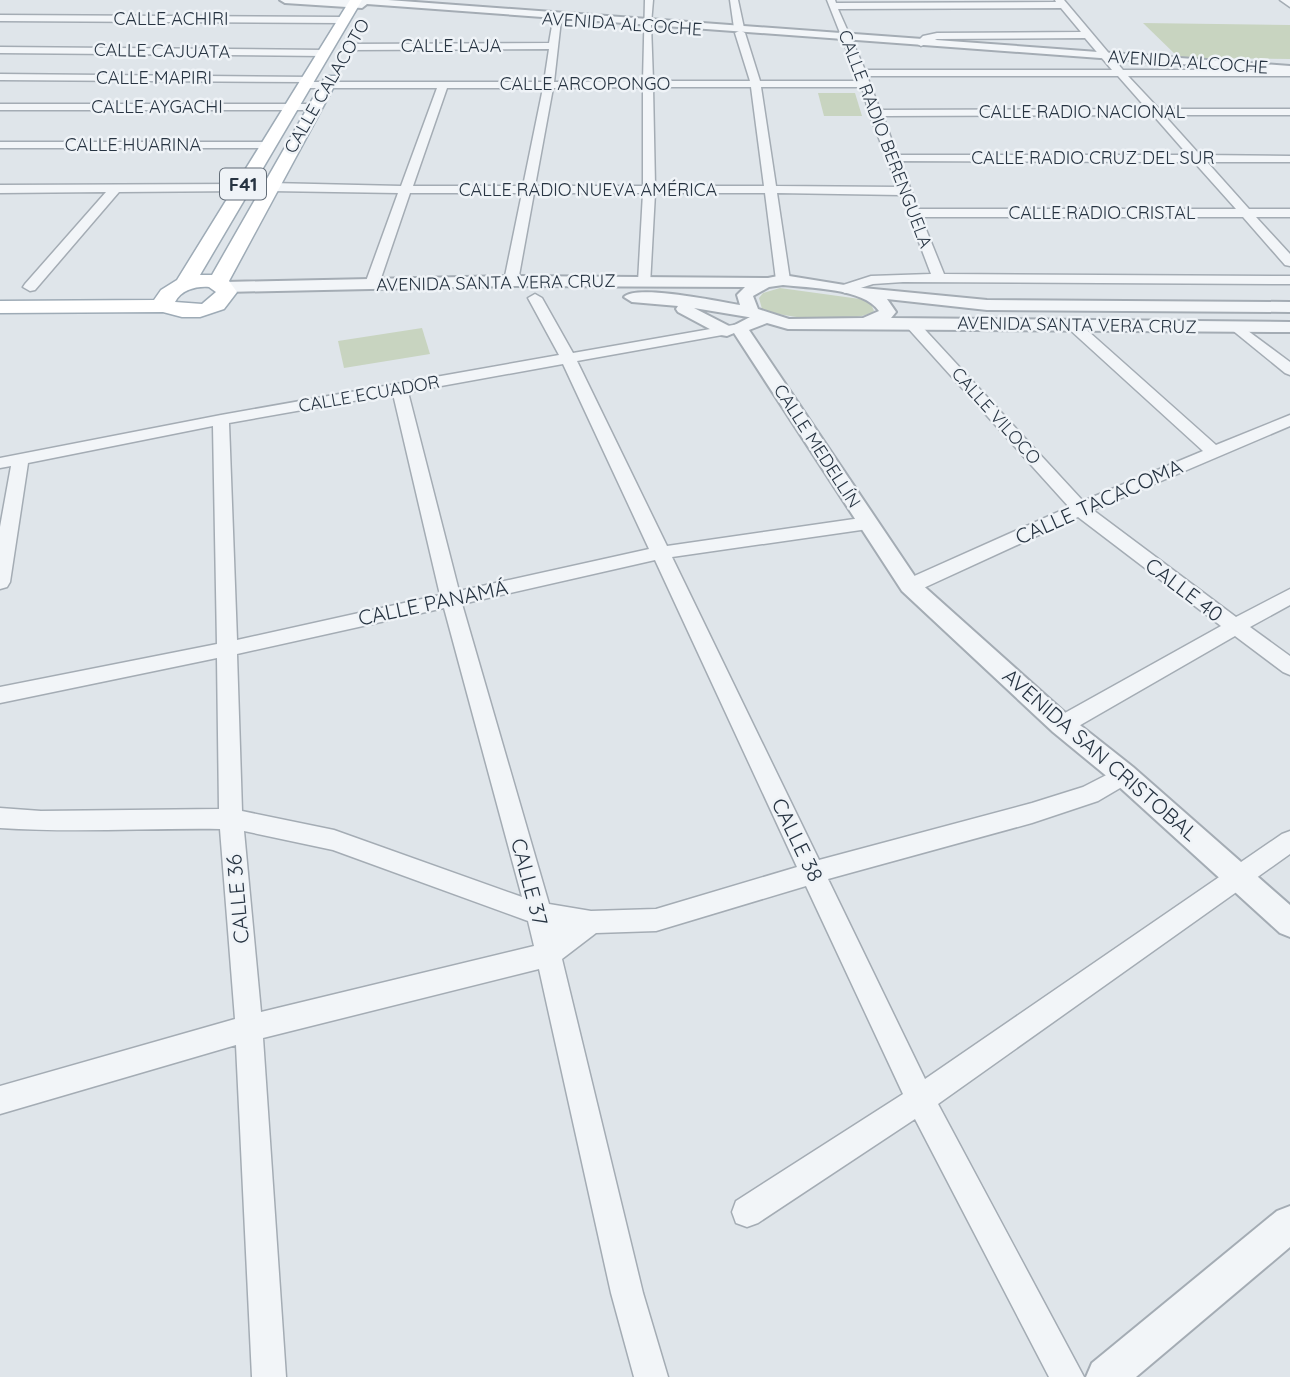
<svg xmlns="http://www.w3.org/2000/svg" width="1290" height="1377" viewBox="0 0 1290 1377" font-family="Quicksand,sans-serif">
<style>
.green{fill:#c8d4c0}
.lines{fill:none;stroke-linecap:round;stroke-linejoin:round}
.minor-casing{stroke:#a4acb4;stroke-width:3}
.tertiary-casing{stroke:#a4acb4;stroke-width:4}
.primary-casing{stroke:#9eabb6;stroke-width:3}
.minor{fill:#f2f5f8;fill-rule:evenodd}
.tertiary{fill:#f2f5f8;fill-rule:evenodd}
.primary{fill:#fff;fill-rule:evenodd}
.labels{text-anchor:middle;stroke-width:5;stroke-linejoin:round;paint-order:stroke}
.far-street-label{font-size:18px;fill:#273442;stroke:#eff3f7}
.shield{fill:#eff3f7;stroke:#636d78;stroke-width:2}
.shield-label{font-size:19px;font-weight:bold;fill:#273442}
.street-label{font-size:21px;fill:#273442;stroke:#eff3f7}
</style>
<rect width="100%" height="100%" fill="#dfe5ea"/>
<g class="green">
<path d="M1143,23l147,2v34l-111,-1z"/>
<path d="M818,93h37l7,23h-38z"/>
<path d="M780,288l80,11 11,5 3,7c-17,13 -92,8 -112,-2l-3,-11 4,-5z"/>
<path d="M422,328l8,26 -86,14 -6,-27z"/>
</g>
<g class="lines">
<g class="minor-casing">
<g id="minor">
<path d="M645,0h8l-2,24 2,57h97l-15,-48 4,-2 -5,-3 -4,-28h8l6,28 -4,2 5,3 15,48h99l-32,-81h8l1,3 220,-1 -1,-2h9l59,70h167v6h-162l31,33h131v6h-126l36,40 90,1v6h-83l42,47h41v8h-34l34,37v12l-5,-1 -42,-48h-322l23,57 346,2v8l-387,-2 -30,2 -28,9 -7,-4 2,-3 31,-10 60,-2 -30,-79 -124,-2 13,87 -7,4 -7,-4 -11,-87h-110l-5,92h-10l-2,-3 5,-89h-109l-16,88 -7,4 -7,-4 18,-88h-112l-31,91 -7,4 -7,-4 33,-91 -127,-2 -6,-4 6,-4 130,3 36,-98h-133l-5,-3 7,-3 -306,-2v-6l312,3 1,2 -5,3h236l5,-33 -200,1 -5,-3 5,-3 200,-1 4,-23 4,-3 4,3 -7,62 89,-1zM1061,8l20,24 -144,1 -14,3 -7,7 5,3 16,-7 148,-1 27,32h-247l-27,-61zM867,76h251l29,33 -267,1zM643,87v99h-108l18,-98zM653,87h98l13,99h-109zM761,87h101l7,26 29,74 -122,-1zM447,88h96l-20,98h-110zM1153,115l35,40h-291l-14,-39zM900,161l294,1 42,47h-318z"/>
<path d="M1280,0h10v7z"/>
<path d="M0,15l342,2 4,3 -4,3 -342,-2z"/>
<path d="M0,47l324,3 5,3 -5,3 -324,-3z"/>
<path d="M0,104h315l5,3 -5,3h-315z"/>
<path d="M0,142h266l6,3 -6,3h-266z"/>
<path d="M240,184l4,1v6l-125,1 -84,98 -5,1 -7,-4 2,-3 81,-92 -106,1v-8z"/>
<path d="M535,294l7,4 31,55 166,-29 7,4 -7,4 -162,29 90,185 201,-29 9,6 -9,6 -196,28 147,303 213,-57 51,-16 41,-21 8,3 3,6 -3,6 -34,20 -66,22 -204,56 97,200 357,-245 8,-3v23l-352,250 146,273h-35l-134,-258 -157,104 -11,4 -11,-4 -4,-11 4,-11 167,-107 -97,-208 -150,45 -60,2 -34,26 81,334 25,84h-34l-23,-84 -72,-324 -276,69 23,339h-34l-16,-332 -236,69v-28l235,-67 -15,-190c-73,-1 -147,4 -220,-1v-20l41,3 178,-2 -2,-151 -217,45v-16l217,-43 -4,-218 -185,37 -18,119 -3,5 -7,2v-62l11,-61 -11,2v-10l221,-43 338,-60 -31,-57zM563,364l86,185 -190,42 -51,-199zM393,394l47,201 -203,45 -8,-217zM655,560l142,307 -141,42 -65,2 -42,-7 -87,-300zM444,608l78,289 -188,-67 -92,-19 -5,-157zM244,831l89,19 195,71 6,25 -273,66z"/>
<path d="M911,319l5,1 167,181 120,-50 -134,-122 -2,-3 2,-3h10l137,122 74,-30v11l-197,84 143,107 54,-28v16l-40,22 40,29v19l-7,-3 -48,-36 -165,95 -8,2 -8,-2 -3,-6 3,-6 167,-93 -143,-109 -161,74h-14l-3,-5 3,-5 166,-74 -163,-181 -2,-3 2,-3z"/>
<path d="M1236,322l54,40v13l-5,-2 -54,-44 -2,-3 2,-3z"/>
</g>
</g>
<g class="tertiary-casing">
<g id="tertiary">
<path d="M280,0h108l902,66v6l-923,-68 -5,4 -77,-5z"/>
<path d="M783,275l80,13 124,12 303,2v10l-303,-2 -100,-11 9,13 -5,6 399,4v10l-502,-3 -21,-6 -18,7 169,251 153,137 62,49 157,138v32l-10,-4 -165,-150 -62,-51 -151,-141 -168,-258 -7,3 -6,-1 -43,-23 -2,-3 2,-3 -46,-4 -8,-5c13,-13 96,5 116,8l-3,-10 8,-8 -234,-1 -286,6 -8,-5 8,-5 286,-6 257,2zM783,285c25,3 81,3 96,26l-16,7 -74,1 -31,-10 -5,-13 16,-9zM694,308l54,9h2l-19,10z"/>
<path d="M1290,1206v41l-154,130h-50l6,-14 185,-152z"/>
</g>
</g>
<g class="primary-casing">
<path id="primary" d="M350,0h12l-162,275h12l112,-196 2,-3h10l2,3 -109,202 8,11 -13,17 -24,8h-18l-19,-5 -163,1v-12l154,-1 7,-10 16,-10zM209,287l7,5 -14,12 -27,-2c6,-12 21,-16 34,-15z"/>
</g>
<use href="#minor" class="minor"/>
<use href="#tertiary" class="tertiary"/>
<use href="#primary" class="primary"/>
</g>
<g class="labels">
<g class="far-street-label">
<text x="171" y="25">CALLE ACHIRI</text>
<text transform="translate(622 24) rotate(4)" y="6">AVENIDA ALCOCHE</text>
<text x="451" y="52">CALLE LAJA</text>
<text transform="translate(162 51) rotate(1)" y="6">CALLE CAJUATA</text>
<text transform="translate(1188 62) rotate(4)" y="6">AVENIDA ALCOCHE</text>
<text x="154" y="84">CALLE MAPIRI</text>
<text x="585" y="90">CALLE ARCOPONGO</text>
<text transform="translate(327 86) rotate(-60)" y="6">CALLE CALACOTO</text>
<text x="157" y="113">CALLE AYGACHI</text>
<text x="1082" y="118">CALLE RADIO NACIONAL</text>
<text transform="translate(885 139) rotate(69)" y="6">CALLE RADIO BERENGUELA</text>
<text x="133" y="151">CALLE HUARINA</text>
<text x="1093" y="164">CALLE RADIO CRUZ DEL SUR</text>
<text x="588" y="196">CALLE RADIO NUEVA AMÉRICA</text>
<text x="1102" y="219">CALLE RADIO CRISTAL</text>
<text transform="translate(496 283) rotate(-1)" y="6">AVENIDA SANTA VERA CRUZ</text>
<text transform="translate(1077 325) rotate(1)" y="6">AVENIDA SANTA VERA CRUZ</text>
<text transform="translate(369 394) rotate(-10)" y="6">CALLE ECUADOR</text>
<text transform="translate(996 416) rotate(48)" y="6">CALLE VILOCO</text>
<text transform="translate(817 446) rotate(57)" y="6">CALLE MEDELLÍN</text>
</g>
<rect class="shield" x="220" y="168.5" width="46" height="31" rx="5"/>
<g class="shield-label">
<text x="243" y="191">F41</text>
</g>
<g class="street-label">
<text transform="translate(1099 502) rotate(-24)" y="7">CALLE TACACOMA</text>
<text transform="translate(1184 590) rotate(37)" y="7">CALLE 40</text>
<text transform="translate(433 603) rotate(-12)" y="7">CALLE PANAMÁ</text>
<text transform="translate(1100 755) rotate(41)" y="7">AVENIDA SAN CRISTOBAL</text>
<text transform="translate(797 840) rotate(64)" y="7">CALLE 38</text>
<text transform="translate(529 882) rotate(75)" y="7">CALLE 37</text>
<text transform="translate(238 899) rotate(-95)" y="7">CALLE 36</text>
</g>
</g>
</svg>
